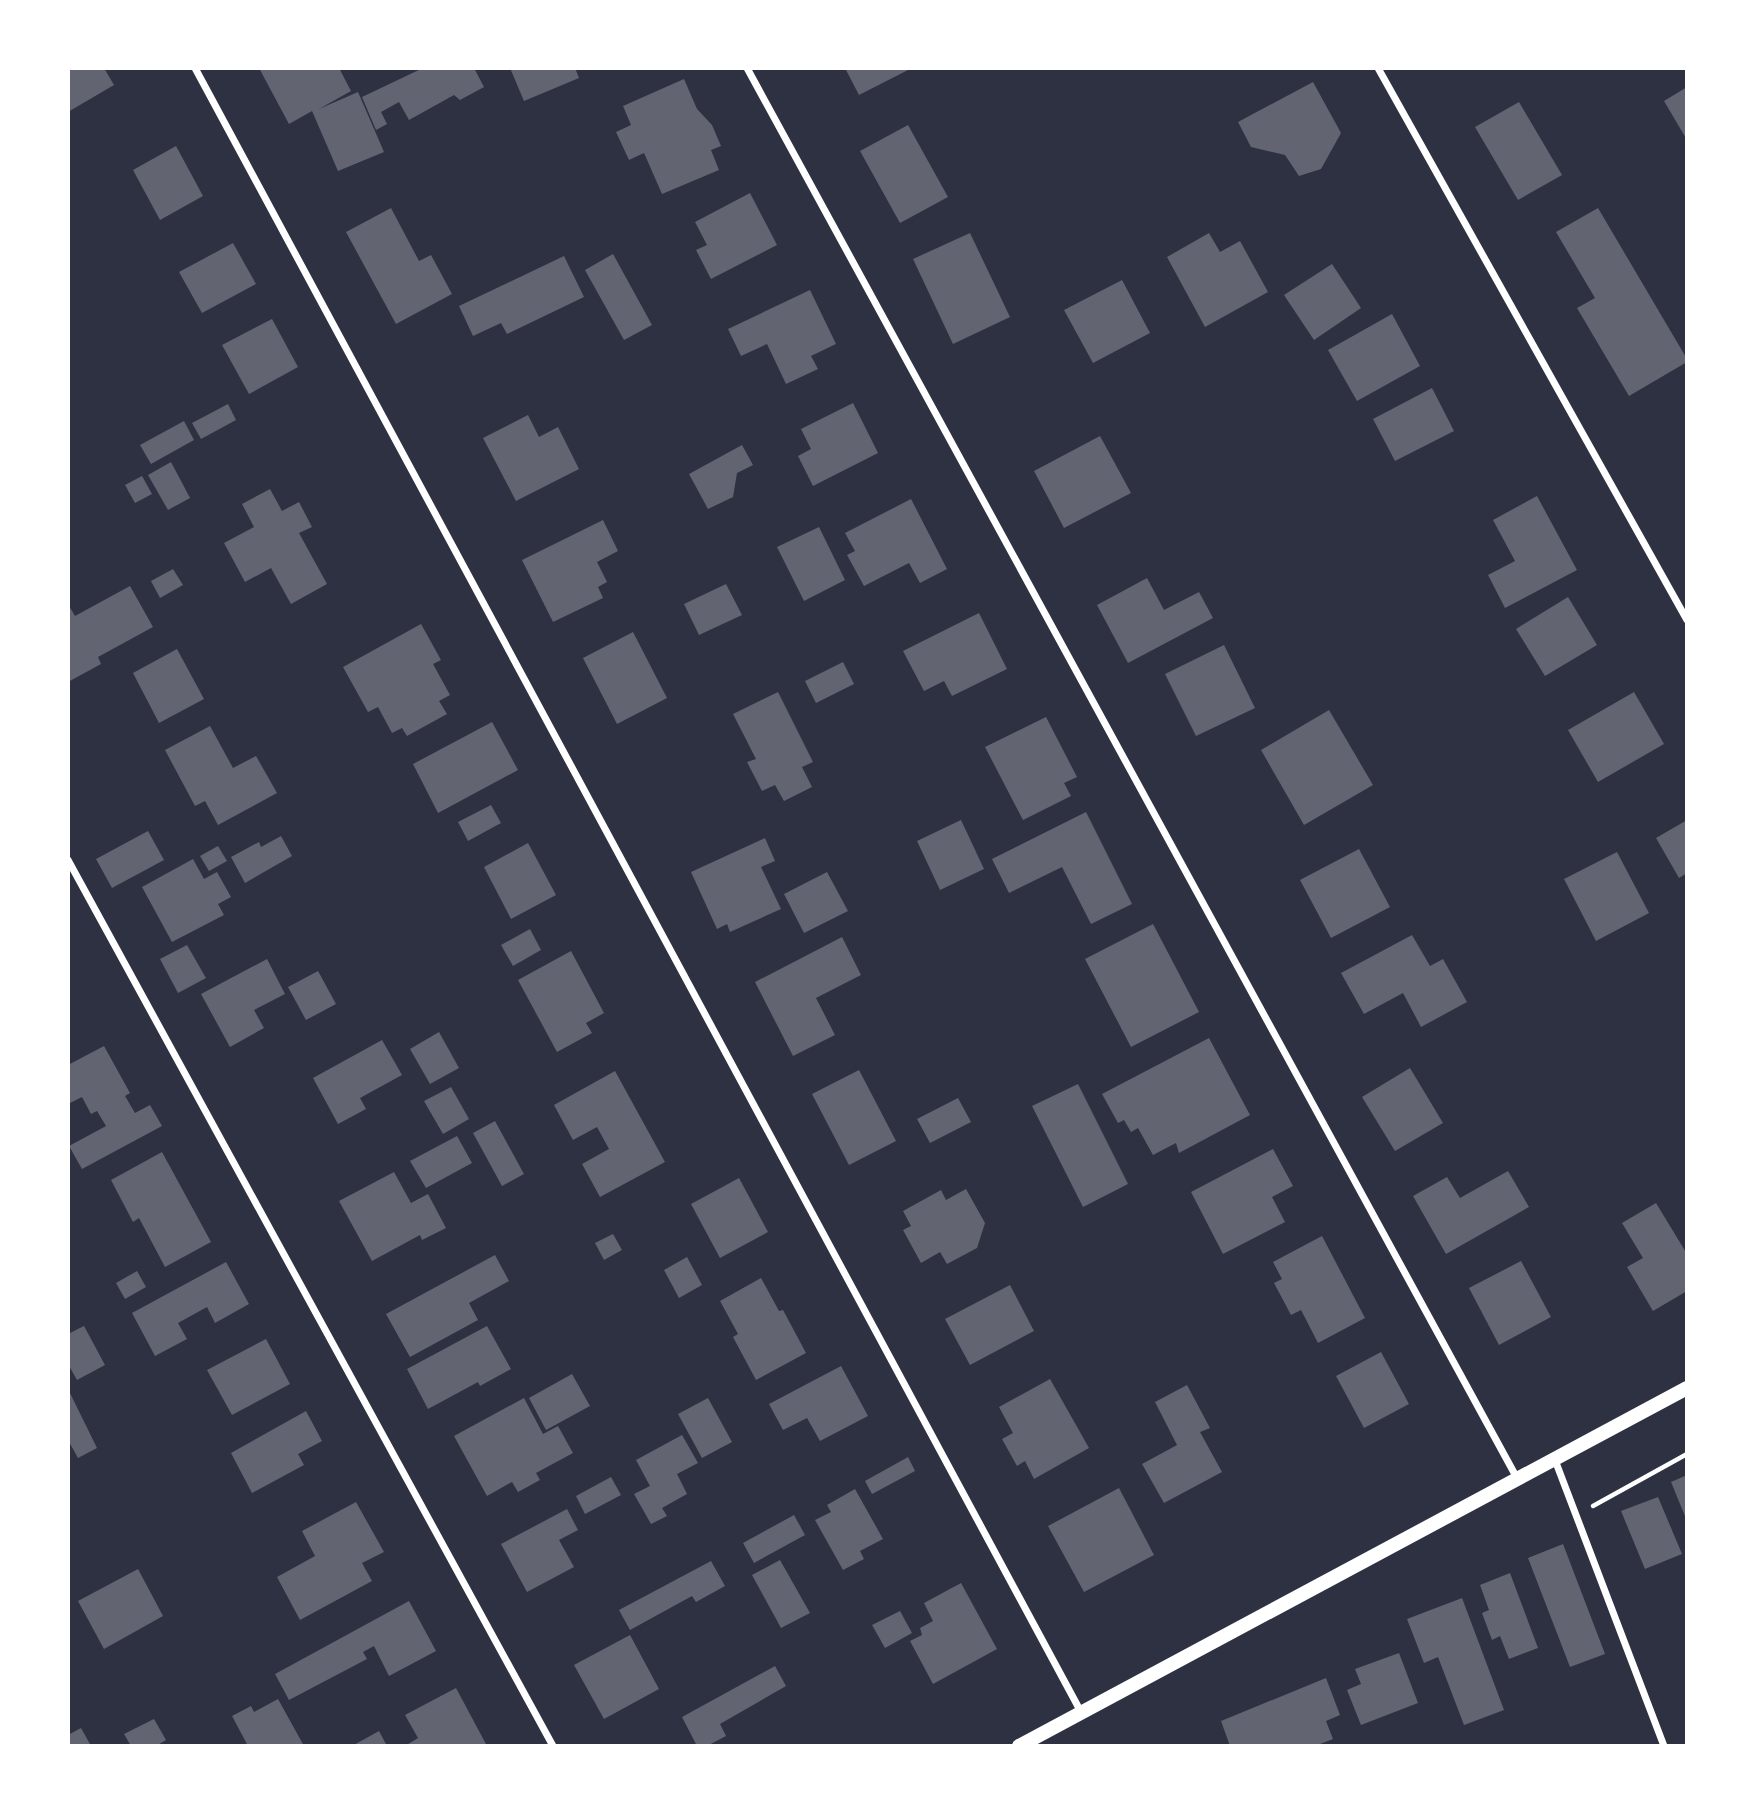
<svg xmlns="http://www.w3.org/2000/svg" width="1755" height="1814" viewBox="0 0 1755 1814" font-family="'Exo 2',sans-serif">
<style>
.building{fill:#626471}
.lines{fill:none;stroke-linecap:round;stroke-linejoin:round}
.path{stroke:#fff;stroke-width:4.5}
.minor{stroke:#fff;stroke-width:7}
.secondary{stroke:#fff;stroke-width:14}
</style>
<rect width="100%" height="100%" fill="#2d3142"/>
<g class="building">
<path d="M68,68h36l10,17 -46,27z"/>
<path d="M259,68h80l12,23 -32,18 39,-17 26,60 -46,19 -26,-60 -23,13z"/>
<path d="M423,68h51l10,19 -24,13 -6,-5 -45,25 -10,-18 -18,10 6,12 -11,6 -14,-33z"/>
<path d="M510,68h65l4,10 -55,23z"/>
<path d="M845,68h67l-53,27z"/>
<path d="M684,79l13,30 15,16 9,21 -10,4 8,20 -57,24 -18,-41 -15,7 -13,-28 15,-7 -8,-19z"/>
<path d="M1313,82l28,51 -20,36 -22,7 -14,-21 -34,-8 -13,-25z"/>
<path d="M1687,87v53l-23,-39z"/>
<path d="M1519,102l43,73 -44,25 -43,-73z"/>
<path d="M908,125l40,72 -48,26 -40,-72z"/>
<path d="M176,146l27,50 -43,24 -27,-50z"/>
<path d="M750,193l27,52 -66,34 -15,-29 11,-5 -12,-23z"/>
<path d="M391,208l28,53 12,-6 21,39 -56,30 -50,-92z"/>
<path d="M1598,208l89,151v3l-58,34 -52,-88 18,-10 -39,-66z"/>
<path d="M970,233l40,84 -57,27 -40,-85z"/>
<path d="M1209,233l11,19 20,-11 28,51 -63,35 -38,-70z"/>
<path d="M233,243l23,41 -54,29 -23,-41z"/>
<path d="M613,254l39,71 -28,15 -39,-70z"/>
<path d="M564,256l20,41 -77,37 -6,-11 -28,13 -14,-30z"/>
<path d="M1332,264l29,44 -47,32 -30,-45z"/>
<path d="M1122,280l28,53 -57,30 -29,-53z"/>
<path d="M810,290l26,54 -25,12 7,13 -32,15 -19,-40 -26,12 -13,-27z"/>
<path d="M1392,314l28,52 -63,35 -29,-51z"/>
<path d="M272,319l26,48 -49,27 -27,-49z"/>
<path d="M1432,388l22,43 -59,30 -22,-42z"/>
<path d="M853,403l25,50 -65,33 -15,-30 13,-7 -10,-20z"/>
<path d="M228,404l8,16 -35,19 -9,-16z"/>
<path d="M528,415l11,22 19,-10 21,42 -63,32 -33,-63z"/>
<path d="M184,421l10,19 -43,24 -11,-19z"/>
<path d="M1100,436l31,57 -67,35 -30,-57z"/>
<path d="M742,445l11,20 -16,8 -4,24 -25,12 -19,-35z"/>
<path d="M171,462l19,36 -22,12 -20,-35z"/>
<path d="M142,476l10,18 -17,9 -10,-18z"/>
<path d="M270,489l12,22 17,-9 13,25 -13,6 28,51 -36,20 -20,-36 -26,14 -21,-39 30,-16 -12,-23z"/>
<path d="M1537,496l40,74 -72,38 -17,-33 27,-14 -22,-41z"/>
<path d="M911,499l36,70 -27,14 -11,-20 -45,23 -17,-31 8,-4 -10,-18z"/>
<path d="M603,520l15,31 -21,11 10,20 -9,5 5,11 -50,24 -31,-62z"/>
<path d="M819,527l26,53 -41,21 -27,-54z"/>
<path d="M173,569l10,16 -23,13 -9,-17z"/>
<path d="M1147,578l17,32 35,-18 14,26 -85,45 -31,-58z"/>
<path d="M726,584l16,31 -43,20 -15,-31z"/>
<path d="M130,586l23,41 -55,30 3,7 -33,18v-78l7,12z"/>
<path d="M1568,597l29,48 -52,31 -29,-47z"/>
<path d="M979,613l28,56 -55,27 -8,-15 -20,10 -21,-40z"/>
<path d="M421,624l20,36 -8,4 17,31 -11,6 8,13 -40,22 -5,-8 -10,5 -14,-26 -10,5 -25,-45z"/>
<path d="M633,632l34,66 -50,26 -34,-66z"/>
<path d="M1224,645l31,63 -59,28 -31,-62z"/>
<path d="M177,649l27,50 -45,24 -26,-50z"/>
<path d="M843,662l11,22 -38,19 -11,-22z"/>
<path d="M778,692l35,70 -11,5 10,20 -28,14 -9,-16 -13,6 -15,-29 9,-3 -23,-45z"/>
<path d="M1634,692l30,52 -66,38 -30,-52z"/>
<path d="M1329,710l44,75 -69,40 -43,-75z"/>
<path d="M1046,717l31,60 -13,6 7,13 -48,24 -38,-73z"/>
<path d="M492,722l26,48 -80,43 -25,-49z"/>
<path d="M210,726l23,42 23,-12 21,37 -59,32 -13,-24 -10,5 -30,-56z"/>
<path d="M491,805l10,18 -33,18 -10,-19z"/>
<path d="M1086,812l46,92 -41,20 -29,-57 -53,26 -17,-34z"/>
<path d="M961,820l23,49 -44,21 -23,-49z"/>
<path d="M1687,820v53l-8,5 -23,-40z"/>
<path d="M148,831l16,29 -52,28 -16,-29z"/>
<path d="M281,836l11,20 -47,27 -14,-26 28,-15 2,5z"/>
<path d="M765,838l10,23 -14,6 20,42 -51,23 -3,-8 -10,5 -26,-57z"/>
<path d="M528,843l28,52 -45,24 -27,-52z"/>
<path d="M218,846l9,15 -18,10 -9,-15z"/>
<path d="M1359,849l31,58 -59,31 -31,-58z"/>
<path d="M1617,852l32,61 -53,28 -32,-62z"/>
<path d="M193,859l11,20 13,-7 14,25 -13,7 6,11 -52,27 -30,-55z"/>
<path d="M827,872l21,39 -44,22 -20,-39z"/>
<path d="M1153,924l46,88 -68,35 -46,-88z"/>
<path d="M530,929l11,21 -28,16 -12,-21z"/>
<path d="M1412,935l18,31 13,-7 24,43 -46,25 -18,-34 -39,21 -23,-41z"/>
<path d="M842,937l19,38 -45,23 19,37 -42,21 -38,-74z"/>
<path d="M187,945l19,33 -28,15 -18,-34z"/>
<path d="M571,951l33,62 -18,10 6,10 -35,19 -39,-72z"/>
<path d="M267,959l18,35 -31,16 10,18 -34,19 -29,-53z"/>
<path d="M318,971l18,33 -30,16 -18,-33z"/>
<path d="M439,1032l20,36 -29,16 -20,-35z"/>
<path d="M1209,1038l41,77 -71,38 -3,-10 -23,12 -15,-27 -7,4 -7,-12 -6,3 -16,-29z"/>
<path d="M382,1040l20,35 -42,23 6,11 -28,15 -25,-46z"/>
<path d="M104,1046l26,47 -5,3 10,17 15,-8 12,21 -80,43 -13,-23 37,-20 -9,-15 -6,3 -9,-17 -14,7v-39z"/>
<path d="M1410,1068l33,55 -48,28 -33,-54z"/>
<path d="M859,1070l37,71 -47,24 -37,-71z"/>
<path d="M615,1071l50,91 -65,35 -18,-33 27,-15 -12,-22 -24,13 -19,-35z"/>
<path d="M1078,1084l50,100 -45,23 -51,-101z"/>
<path d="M451,1087l18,32 -26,15 -19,-33z"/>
<path d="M958,1098l13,24 -41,21 -13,-24z"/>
<path d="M495,1121l29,53 -22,12 -29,-53z"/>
<path d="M457,1136l15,27 -46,25 -16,-27z"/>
<path d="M1273,1149l20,37 -21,11 13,25 -62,32 -32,-62z"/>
<path d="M162,1152l49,90 -46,25 -26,-49 -6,4 -22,-42z"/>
<path d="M1508,1171l21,36 -83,47 -33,-58 34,-19 13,21z"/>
<path d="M394,1172l17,31 17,-9 18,34 -24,12 -2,-5 -48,26 -33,-60z"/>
<path d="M739,1178l29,54 -48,26 -29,-54z"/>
<path d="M966,1189l19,34 -8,25 -30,16 -7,-12 -19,11 -18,-33 8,-4 -8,-15 38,-21 5,10z"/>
<path d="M1656,1203l31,51v37l-34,20 -26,-44 16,-9 -21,-35z"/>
<path d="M613,1234l9,16 -18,10 -9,-17z"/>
<path d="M1322,1236l43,82 -47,25 -17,-33 -10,5 -17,-32 8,-4 -9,-17z"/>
<path d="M495,1255l14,26 -40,22 9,17 -68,37 -24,-43z"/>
<path d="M687,1257l15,28 -23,13 -15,-28z"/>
<path d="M1521,1261l30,56 -52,28 -30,-57z"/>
<path d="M226,1262l23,42 -34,19 -8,-16 -29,16 9,16 -32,17 -23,-43z"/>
<path d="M137,1271l9,16 -21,12 -9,-16z"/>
<path d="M761,1278l18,33 4,-1 23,43 -50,27 -23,-43 5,-3 -18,-33z"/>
<path d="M1010,1285l24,46 -64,34 -25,-46z"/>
<path d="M84,1326l21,39 -28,15 -9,-16v-30z"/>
<path d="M487,1326l24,43 -31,17 -2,-4 -50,27 -21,-40z"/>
<path d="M266,1339l24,45 -58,31 -25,-45z"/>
<path d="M1381,1352l28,52 -45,24 -28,-52z"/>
<path d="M841,1366l27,50 -48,25 -13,-23 -24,12 -14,-26z"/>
<path d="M572,1374l18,32 -44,24 -17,-32z"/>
<path d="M1050,1379l39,69 -55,31 -9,-18 -8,5 -15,-27 11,-6 -14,-26z"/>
<path d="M1187,1385l23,43 -10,4 22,40 -58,31 -22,-39 35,-19 -22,-43z"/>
<path d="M68,1389l29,59 -19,10 -10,-18z"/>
<path d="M524,1398l19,36 15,-8 15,27 -37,20 4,7 -22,12 -6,-10 -25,14 -33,-60z"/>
<path d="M708,1398l24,44 -30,16 -24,-44z"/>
<path d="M306,1411l16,30 -24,13 6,11 -52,28 -21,-40z"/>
<path d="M682,1435l16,28 -21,11 10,20 -25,14 5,8 -16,8 -17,-30 16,-8 -14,-26z"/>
<path d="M908,1457l7,14 -43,23 -7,-13z"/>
<path d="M1687,1475v46l-16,-39z"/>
<path d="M611,1477l10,18 -36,19 -9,-18z"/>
<path d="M1119,1488l35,67 -70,37 -36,-66z"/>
<path d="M855,1489l28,50 -23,12 4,8 -21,11 -28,-50 16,-8 -4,-7z"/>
<path d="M1658,1497l24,57 -37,15 -24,-58z"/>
<path d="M356,1502l28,50 -22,11 10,18 -72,39 -23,-43 38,-21 -13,-25z"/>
<path d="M567,1509l11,21 -19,10 15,27 -47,25 -26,-48z"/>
<path d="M794,1515l11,20 -51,28 -11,-20z"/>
<path d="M1563,1544l42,110 -35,13 -42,-109z"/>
<path d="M780,1560l30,53 -29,15 -29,-53z"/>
<path d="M711,1561l14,25 -29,16 -4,-6 -62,34 -11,-20z"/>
<path d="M138,1569l25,47 -59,33 -26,-48z"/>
<path d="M1510,1573l28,75 -29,11 -9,-23 -8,4 -10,-27 7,-3 -9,-25z"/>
<path d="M961,1583l36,66 -64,35 -23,-43 12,-6 -2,-7 13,-7 -9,-18z"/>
<path d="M1462,1598l42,112 -40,15 -26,-68 -14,6 -17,-44z"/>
<path d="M409,1601l27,50 -47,25 -15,-30 -11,6 4,7 -78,41 -14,-26z"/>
<path d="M900,1611l12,22 -27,15 -13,-23z"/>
<path d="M630,1635l29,54 -55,30 -30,-54z"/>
<path d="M1399,1653l19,50 -57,22 -14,-35 14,-6 -6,-15z"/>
<path d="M775,1666l11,20 -66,38 6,12 -19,10h-10l-15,-29z"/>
<path d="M1326,1678l14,37 -14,6 7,18 -18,7h-85l-9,-25z"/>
<path d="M456,1688l31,58h-82l13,-8 -13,-23z"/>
<path d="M278,1699l26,47h-56l-16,-30 19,-10 3,6z"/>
<path d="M154,1719l12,21 -10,6h-25l-7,-12z"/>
<path d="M81,1728l9,16 -22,2v-11z"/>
<path d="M379,1731l8,15h-35z"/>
</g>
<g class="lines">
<path class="path" d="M1593,1506l94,-52"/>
<g class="minor">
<path d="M195,68l886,1644"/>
<path d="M747,68l771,1412"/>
<path d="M1378,68l309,552"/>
<path d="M68,860l485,886"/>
<path d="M1555,1460l109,286"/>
</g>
<path class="secondary" d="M1019,1746l668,-358"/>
</g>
<rect width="1755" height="1814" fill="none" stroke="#ffffff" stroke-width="140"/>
</svg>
